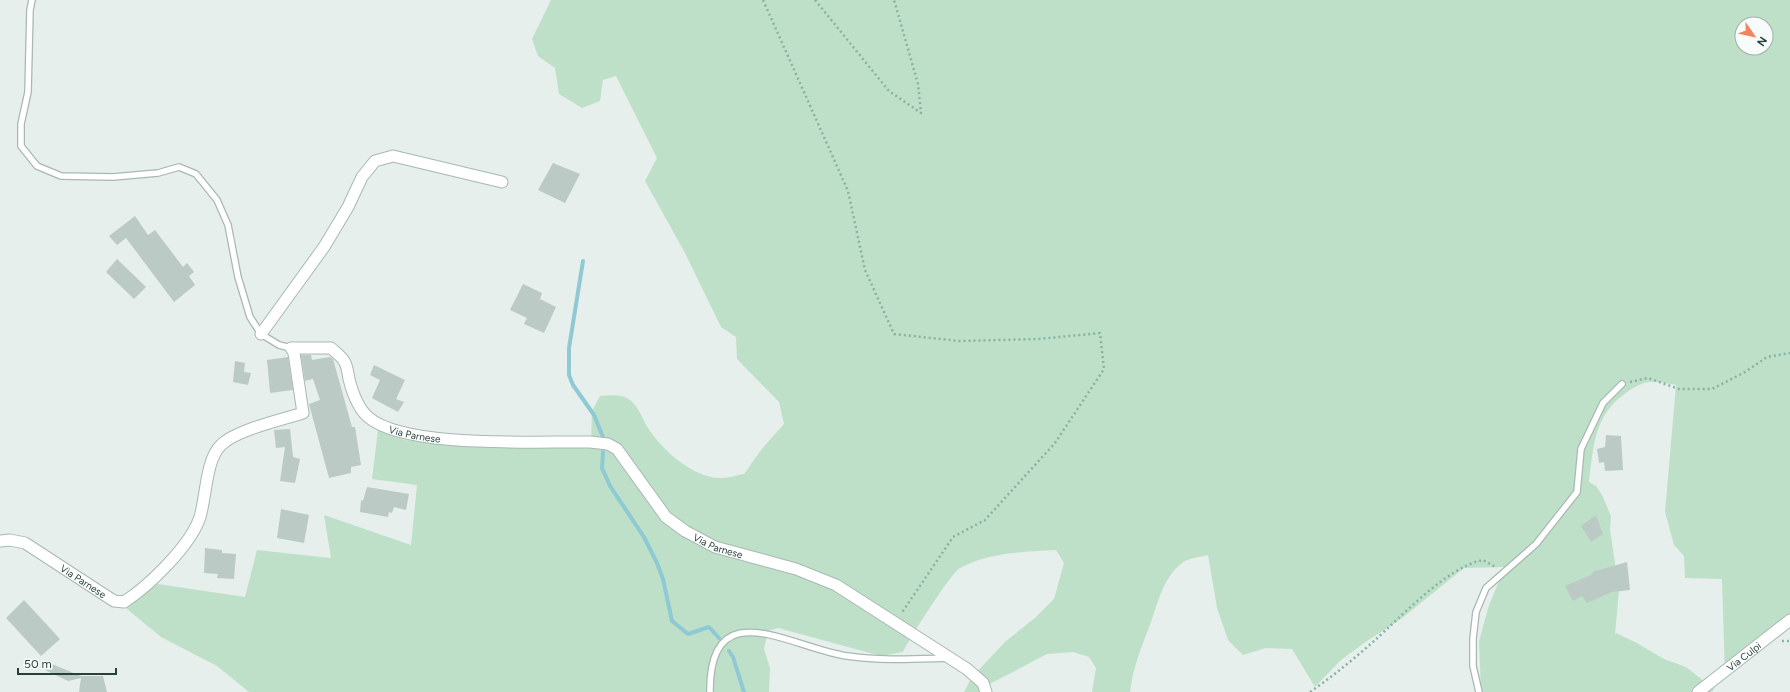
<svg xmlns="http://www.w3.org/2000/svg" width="1790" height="692" viewBox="0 0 1790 692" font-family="Figtree,sans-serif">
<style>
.green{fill:#bfe0c8;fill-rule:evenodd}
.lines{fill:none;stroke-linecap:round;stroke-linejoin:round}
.stream{stroke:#8ec9d4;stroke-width:4}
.building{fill:#bbcac4}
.service-casing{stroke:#a8b8b2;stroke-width:8}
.minor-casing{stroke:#a8b8b2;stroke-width:13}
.path{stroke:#86b3a5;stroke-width:2.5;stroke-dasharray:2 3;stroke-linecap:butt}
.service{stroke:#fff;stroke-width:5.5}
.minor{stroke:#fff;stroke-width:11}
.labels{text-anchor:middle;stroke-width:3.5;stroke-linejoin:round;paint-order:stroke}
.street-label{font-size:10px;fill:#24423a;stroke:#f7fbf9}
</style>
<rect width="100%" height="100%" fill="#e6efeb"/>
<path class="green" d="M551,0h1239v621l-65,56 -3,-98 -37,-1 -1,-22 -10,-11 -9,-33 11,-127c-26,-5 -32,-6 -54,11 -28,21 -29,53 -33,86l7,4 6,9 9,21 -1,13 9,62 -4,43 1,-1 21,10 27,16 22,8 28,22 -2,3h-231l-2,-51 10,-36 16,-38 -41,1 -63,51 -34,22 -26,19 -26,27 -23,-38 -26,-1 -23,7 -15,-15 -11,-32 -9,-53c-7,2 -20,3 -26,8 -18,14 -23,36 -30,56 -9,25 -19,46 -22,73h-38l4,-24 -7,-11 -16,-5 -26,2 -67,35 1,3h-17l8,-15 34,-36 30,-24 18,-18 10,-36 -8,-13c-33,2 -66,2 -96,18 -10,6 -50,70 -57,84l-22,4 -103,-28 -10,3 -4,18 6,19 -1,24h-520l-32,-26 -56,-29 -40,-33 30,-21 94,14 12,-47 74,8 -7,-43 87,30 6,-60 -45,-6 6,-49 27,10 32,3 154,1 1,-33 8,-15c9,-1 22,-2 30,4 9,7 12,18 18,28 14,22 47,52 75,50 6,0 14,-3 21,-4l17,-24 23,-26 -5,-22 -42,-43 -1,-22 -15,-10 -36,-74 -40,-72 12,-23 -41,-82 -13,4 -3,21 -18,7 -23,-14 -4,-26 -17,-12 -6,-17zM1742,24h24v24h-24z"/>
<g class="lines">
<g class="stream">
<path d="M583,261l-14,87v27l4,10 21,30 9,22"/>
<path d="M603,452l-1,16 8,18 34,51 13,26 6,16 9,42 16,13 21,-7 10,11"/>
<path d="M729,651l4,6 11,35"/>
</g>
</g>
<g class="building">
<path d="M553,163l27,11 -15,29 -27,-13z"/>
<path d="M135,216l13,19 7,-5 28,37 4,-4 7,9 -5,4 6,9 -21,17 -48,-64 -9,7 -8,-9z"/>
<path d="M117,259l29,28 -12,12 -28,-27z"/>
<path d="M523,284l19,9 -2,6 16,8 -12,26 -20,-9 3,-6 -17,-8z"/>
<path d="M301,355h10l1,5 18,-3 3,2 19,68h3l6,38 -10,2v6l-22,5 -20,-74 11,-4 -7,-21 -8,2z"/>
<path d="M288,357l5,33 -23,3 -3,-33z"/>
<path d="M235,361l10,2 -1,9 7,1 -3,12 -15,-3z"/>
<path d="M374,365l31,15 -9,19 8,3 -6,10 -26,-14 8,-18 -10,-5z"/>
<path d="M290,429l3,28 7,2 -5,24 -15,-2 5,-34 -9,1 -2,-18z"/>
<path d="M1606,435l15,1 2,34 -18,1 -1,-9 -5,1 -2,-14 8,-2z"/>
<path d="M367,487l42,7 -3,16 -12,-3 -2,6 -3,-1 -1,5 -28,-5 1,-12 2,1z"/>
<path d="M281,509l28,6 -5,28 -27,-5z"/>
<path d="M1596,515l7,19 -12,8 -10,-16z"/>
<path d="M205,548l17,2v3l14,1 -2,25 -17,-1 1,-4 -14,-1z"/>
<path d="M1627,562l3,28 -18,2 -25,11 -5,-7 -9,5 -8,-15 28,-12 -1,-2z"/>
<path d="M24,600l36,39 -19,17 -35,-38z"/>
<path d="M47,662l34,14h22l4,16h-28l2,-14 -13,3 -25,-12z"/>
</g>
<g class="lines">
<g class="service-casing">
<g id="service">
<path d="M32,0l-2,10 -2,82 -7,32v22l16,20 24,10 52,1 45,-4 21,-6 17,7 21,26 11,25 10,52 12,40 11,17 18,11 12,3"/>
<path d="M710,692c-1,-102 81,-44 137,-36 34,5 67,3 101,2"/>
<path d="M1479,692l-6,-26v-27l3,-27 10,-24 50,-44 41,-52 4,-43 22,-46 19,-19"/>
</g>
</g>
<g class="minor-casing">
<g id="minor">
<path d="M261,334l63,-87 24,-40 14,-30 13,-16 18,-5 109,26"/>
<path id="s1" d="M0,541l10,-1 15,3 89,58 10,1c25,-16 67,-57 76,-85 6,-20 6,-58 21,-72 15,-15 60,-25 82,-32l-9,-60 -3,-5h40c4,4 10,8 13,13 3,4 4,12 5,18 3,12 9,29 19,38 37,32 171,24 222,25l18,2 9,5 49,68 19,14 30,16 81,22 40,16 131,84 16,14 3,9"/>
<path id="s2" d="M1698,692l92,-72"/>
</g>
</g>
<g class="path">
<path d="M763,0l85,191 17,79 29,64 65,7 80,-2 61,-6 4,36 -49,74 -70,77 -32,17 -52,77"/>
<path d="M815,0l74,91 32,22 -3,-29 -24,-84"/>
<path d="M1630,382l18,-4 31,11h33l33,-17 22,-15 23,-4"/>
<path d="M1782,641h8"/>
<path d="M1310,692c23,-16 44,-33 64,-51 28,-25 73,-74 109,-81l14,8"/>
</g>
<use href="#service" class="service"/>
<use href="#minor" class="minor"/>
</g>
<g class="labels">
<g class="street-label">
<text dy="4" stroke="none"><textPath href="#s1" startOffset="659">Via Parnese</textPath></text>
<text dy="4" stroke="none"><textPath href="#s1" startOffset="1007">Via Parnese</textPath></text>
<text dy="4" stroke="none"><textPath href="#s1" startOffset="95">Via Parnese</textPath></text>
<text dy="4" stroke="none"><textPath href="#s2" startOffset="58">Via Culpi</textPath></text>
</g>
</g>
<g transform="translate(1754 36) rotate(124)"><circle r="19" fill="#f7fbf9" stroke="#a3b1ad"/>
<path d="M0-3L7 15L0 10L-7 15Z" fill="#f4845f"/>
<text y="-6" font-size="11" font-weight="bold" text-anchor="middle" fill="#24423a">N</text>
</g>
<path d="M18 668v6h98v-6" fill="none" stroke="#24423a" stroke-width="2"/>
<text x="24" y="668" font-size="12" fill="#24423a" stroke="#f7fbf9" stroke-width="3" paint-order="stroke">50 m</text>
</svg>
